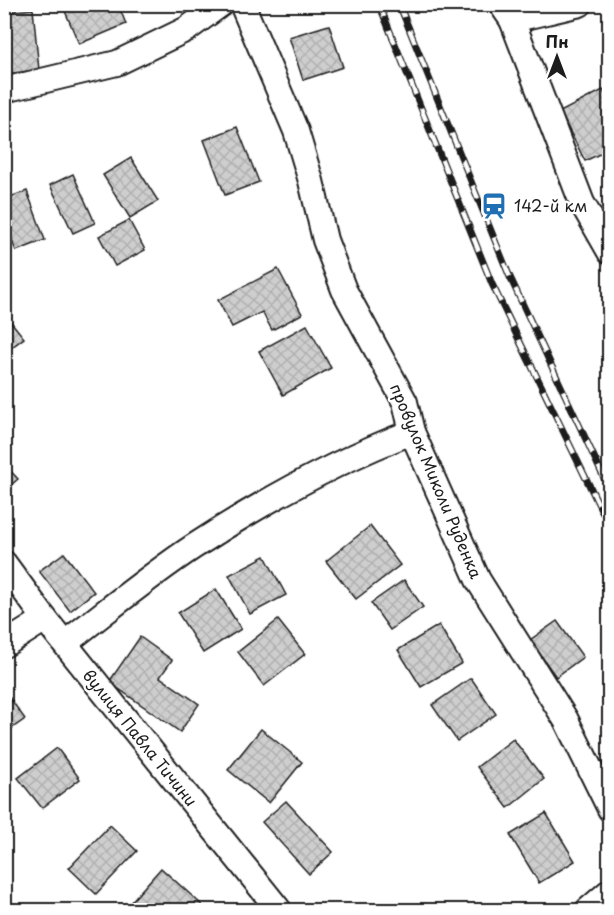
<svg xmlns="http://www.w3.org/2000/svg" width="614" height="915" viewBox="0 0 614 915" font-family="'Playpen Sans',sans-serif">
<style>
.building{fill:url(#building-cross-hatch);stroke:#1c1c1c;stroke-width:1.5}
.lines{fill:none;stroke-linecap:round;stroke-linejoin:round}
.street-casing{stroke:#1c1c1c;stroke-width:28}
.street{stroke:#fff;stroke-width:24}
.rail-casing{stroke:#1c1c1c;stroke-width:7}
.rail{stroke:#fff;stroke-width:4.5;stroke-dasharray:14;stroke-linecap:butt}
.labels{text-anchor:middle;stroke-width:4.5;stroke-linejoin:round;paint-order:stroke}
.poi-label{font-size:16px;fill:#1c1c1c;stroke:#fff;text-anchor:start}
.street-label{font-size:16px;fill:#1c1c1c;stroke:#fff}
</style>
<defs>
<pattern id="building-cross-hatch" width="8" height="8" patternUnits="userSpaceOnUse" patternTransform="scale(1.5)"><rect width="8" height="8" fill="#cecece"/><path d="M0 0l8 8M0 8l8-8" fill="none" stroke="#b0b0b0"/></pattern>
</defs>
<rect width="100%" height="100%" fill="#fff"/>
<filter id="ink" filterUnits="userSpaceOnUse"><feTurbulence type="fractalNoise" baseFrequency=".0167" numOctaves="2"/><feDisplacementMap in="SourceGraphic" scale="12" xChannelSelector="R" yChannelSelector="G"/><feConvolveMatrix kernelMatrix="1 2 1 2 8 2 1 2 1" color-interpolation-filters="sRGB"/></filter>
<g filter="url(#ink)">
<g class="building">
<path d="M62,4h56l8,20 -47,20z"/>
<path d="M33,9l6,61 -35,4v-62z"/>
<path d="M329,25l14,42 -40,13 -14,-43z"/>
<path d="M603,90l7,13v46l-25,12 -25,-49z"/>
<path d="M237,127l22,55 -34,13 -21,-55z"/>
<path d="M131,158l27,43 -28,17 -27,-43z"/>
<path d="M73,174l22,49 -22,10 -23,-48z"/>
<path d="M27,191l18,49 -29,11 -12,-30v-22z"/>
<path d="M129,220l16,30 -30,16 -16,-30z"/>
<path d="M278,269l24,45 -30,16 -10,-18 -30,15 -14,-27z"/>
<path d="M4,313l20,25 -20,15z"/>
<path d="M307,325l24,43 -48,27 -24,-44z"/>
<path d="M4,464l14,15 -14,12z"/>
<path d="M370,526l30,39 -44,34 -30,-38z"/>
<path d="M64,553l30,39 -24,19 -31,-40z"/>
<path d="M265,556l21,39 -36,19 -21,-39z"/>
<path d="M404,580l19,27 -33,23 -19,-27z"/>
<path d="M216,589l25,40 -38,24 -25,-40z"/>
<path d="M278,620l27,34 -41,32 -26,-34z"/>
<path d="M557,621l26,36 -27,20 -26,-37z"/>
<path d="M439,625l23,38 -41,24 -23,-37z"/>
<path d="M140,637l32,23 -12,17 39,27 -19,28 -71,-50z"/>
<path d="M471,678l25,36 -39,27 -25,-36z"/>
<path d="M4,690l21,29 -21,15z"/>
<path d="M261,729l41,33 -33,41 -41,-33z"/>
<path d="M513,739l31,40 -36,29 -31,-41z"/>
<path d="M57,748l23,31 -38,29 -24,-30z"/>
<path d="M286,801l47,51 -24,22 -47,-52z"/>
<path d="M546,813l29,48 -36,22 -29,-48z"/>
<path d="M110,825l27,26 -41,43 -27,-26z"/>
<path d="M161,868l41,37 -5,5h-59l-8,-7z"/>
</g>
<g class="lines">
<g class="street-casing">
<g id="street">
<path d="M242,4l54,127 15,50 14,59 19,50 61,112 7,30 66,148 88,140 44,89"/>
<path d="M501,4l11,16 68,-16"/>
<path d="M512,20l70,183 28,49"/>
<path d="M4,90l113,-27 70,-34 34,-25"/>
<path d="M4,563l41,56 234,291"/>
<path d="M65,643c42,-32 84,-67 128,-96 69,-45 143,-86 219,-115"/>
<path d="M4,645l41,-26"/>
<path d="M588,910l22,-19"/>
</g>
</g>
<use href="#street" class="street"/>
<g class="rail-casing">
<g id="rail">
<path d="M379,4l113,280 118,244"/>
<path d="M399,4l110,271 101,216"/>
</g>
</g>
<use href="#rail" class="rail"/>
</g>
</g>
<defs>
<g id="station-bare" transform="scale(2.07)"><path d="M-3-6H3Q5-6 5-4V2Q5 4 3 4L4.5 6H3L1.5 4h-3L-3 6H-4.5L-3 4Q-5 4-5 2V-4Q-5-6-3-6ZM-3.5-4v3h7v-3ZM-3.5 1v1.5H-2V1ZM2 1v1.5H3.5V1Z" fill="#1f6fb2" stroke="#fff" stroke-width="2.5" paint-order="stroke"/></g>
</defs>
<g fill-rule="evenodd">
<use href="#station-bare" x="494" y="206"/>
</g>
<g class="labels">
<g class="poi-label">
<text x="514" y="212">142-й км</text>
</g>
<g class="street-label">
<text transform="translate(436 481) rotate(67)" y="6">провулок Миколи Руденка</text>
<text transform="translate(140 738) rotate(51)" y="6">вулиця Павла Тичини</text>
</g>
</g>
<rect width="614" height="915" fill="none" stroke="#fff" stroke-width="24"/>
<rect x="12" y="12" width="590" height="891" fill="none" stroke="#1c1c1c" stroke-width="2" filter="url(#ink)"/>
<g transform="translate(557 57)" stroke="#ffffff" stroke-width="4.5" paint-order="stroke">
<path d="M0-4.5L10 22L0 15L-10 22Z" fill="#1c1c1c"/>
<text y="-9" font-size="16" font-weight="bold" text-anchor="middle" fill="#1c1c1c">Пн</text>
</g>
</svg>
